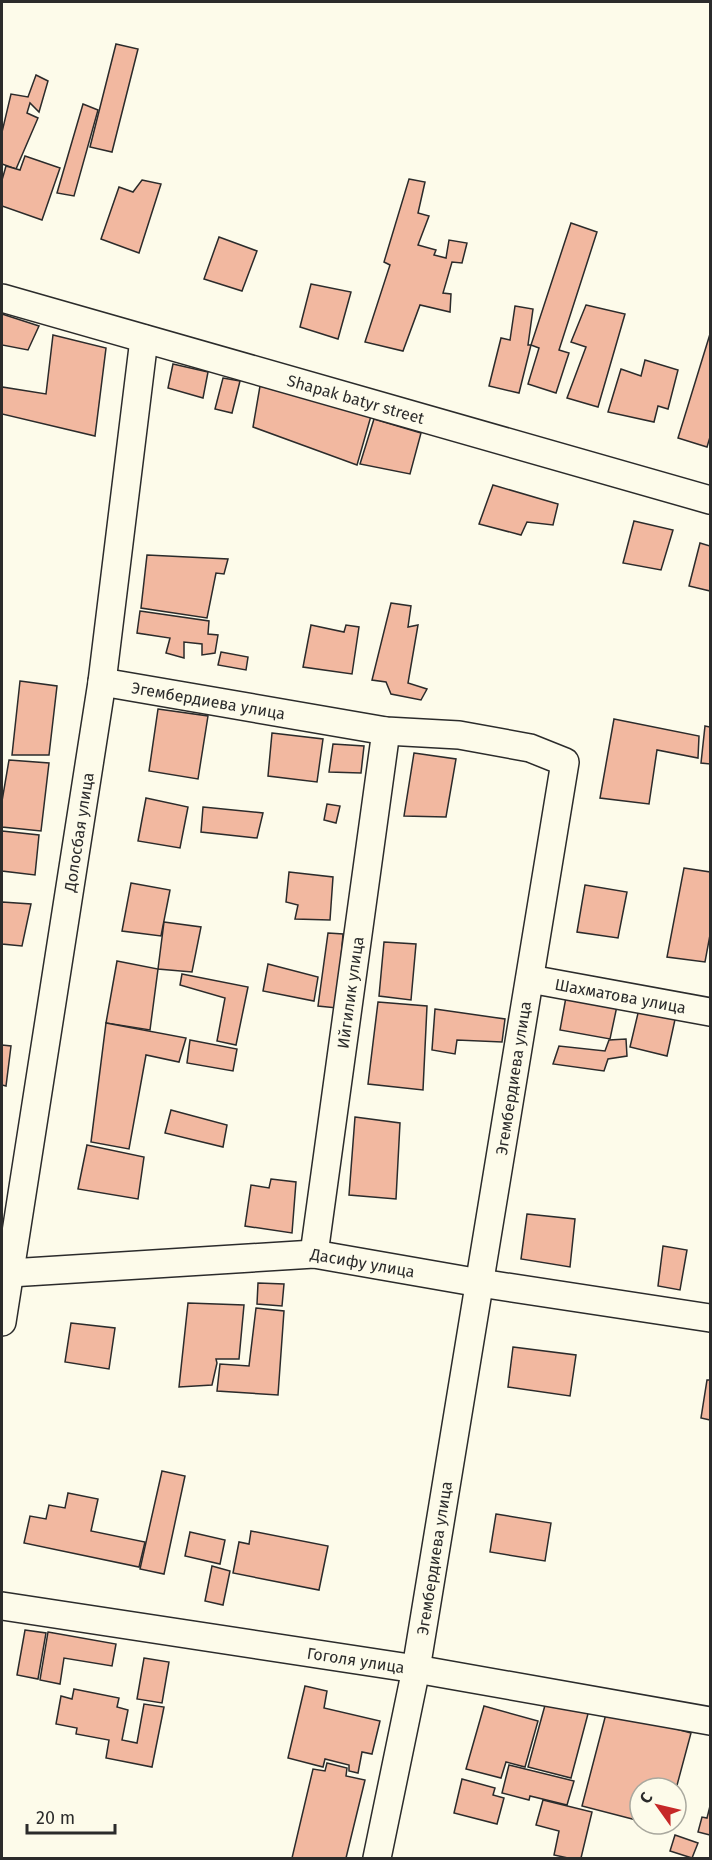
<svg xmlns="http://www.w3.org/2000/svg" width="712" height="1860" viewBox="0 0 712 1860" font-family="'Fira Sans',sans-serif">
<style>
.building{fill:#f2b8a0;stroke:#2b2b2b;stroke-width:1.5}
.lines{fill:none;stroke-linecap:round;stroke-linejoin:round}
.minor-casing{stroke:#2b2b2b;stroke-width:30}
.minor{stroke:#fdfbea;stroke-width:27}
.labels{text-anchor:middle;stroke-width:4.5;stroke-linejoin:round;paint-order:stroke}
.street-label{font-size:16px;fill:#2b2b2b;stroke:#fdfbea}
</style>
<rect width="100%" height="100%" fill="#fdfbea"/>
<g class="building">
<path d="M116,44l22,5 -26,103 -22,-5z"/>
<path d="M36,75l12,6 -9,31 -9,-9 -3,10 11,5 -22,51 -14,-5v-32l9,-38 17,3z"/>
<path d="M83,104l15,6 -24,86 -17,-3z"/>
<path d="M25,156l35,12 -18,52 -40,-14v-26l4,-14 14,4z"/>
<path d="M409,179l16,3 -7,31 11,3 -11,29 18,5 -2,5 12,3 3,-18 18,3 -5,20 -10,-1 -9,31 8,1 -1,18 -30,-7 -17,46 -38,-9 25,-77 -6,-3z"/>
<path d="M142,180l19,4 -22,69 -38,-14 18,-52 14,5z"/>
<path d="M571,223l26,9 -38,118 10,3 -13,40 -28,-9 11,-36 -8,-3z"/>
<path d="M219,237l38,14 -15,40 -38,-12z"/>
<path d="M311,284l40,8 -13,47 -38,-12z"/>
<path d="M586,305l39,9 -27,93 -31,-9 19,-51 -15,-5z"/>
<path d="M515,306l18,3 -5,36h3l-12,48 -30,-7 12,-48 9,2z"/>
<path d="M2,314l37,12 -11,24 -26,-5z"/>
<path d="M710,334v103l-3,10 -29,-9z"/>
<path d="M53,335l53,13 -11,88 -93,-22v-27l44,7z"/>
<path d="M645,360l33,10 -10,39 -10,-3 -4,16 -46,-10 13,-43 20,7z"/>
<path d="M173,364l35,8 -5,26 -35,-10z"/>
<path d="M223,378l17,3 -8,32 -17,-4z"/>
<path d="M260,386l111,30 -14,49 -104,-38z"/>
<path d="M374,419l47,14 -11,41 -50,-10z"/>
<path d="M493,485l65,19 -5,21 -26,-3 -6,13 -42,-11z"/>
<path d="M634,521l39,9 -12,40 -38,-7z"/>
<path d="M700,543l10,3v45l-21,-5z"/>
<path d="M147,555l81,4 -4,15 -8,-1 -9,45 -66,-10z"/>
<path d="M391,603l20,3 -3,21 10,-2 -10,58 19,6 -6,11 -30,-6 -5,-12 -14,-2z"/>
<path d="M140,611l69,10 -1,13 10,1 -3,18 -13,2v-11l-18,-2v16l-18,-5 4,-15 -33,-5z"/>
<path d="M311,625l33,7 2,-7 13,2 -7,47 -49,-7z"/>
<path d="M221,652l27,5 -2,13 -28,-5z"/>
<path d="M20,681l37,5 -8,69h-37z"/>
<path d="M158,709l50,7 -10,63 -49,-8z"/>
<path d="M614,719l85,17 -1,22 -41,-8 -8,54 -49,-6z"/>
<path d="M705,726l5,1v37l-9,-1z"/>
<path d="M272,733l51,6 -6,43 -49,-6z"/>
<path d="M333,744l31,2 -3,27 -32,-1z"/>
<path d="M414,753l42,6 -10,58 -42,-1z"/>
<path d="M9,760l40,3 -8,68 -39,-4v-26z"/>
<path d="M146,798l42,9 -8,41 -42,-7z"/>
<path d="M327,804l13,2 -4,17 -12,-3z"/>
<path d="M203,807l60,6 -6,25 -56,-6z"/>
<path d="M2,831l37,4 -4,40 -33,-4z"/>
<path d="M684,868l26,4v63l-5,27 -38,-5z"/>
<path d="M289,872l44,5 -3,43 -35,-1 3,-14 -12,-3z"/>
<path d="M131,883l39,7 -9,46 -39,-5z"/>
<path d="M585,885l42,7 -9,46 -41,-6z"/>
<path d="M2,902l29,2 -9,42 -20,-2z"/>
<path d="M164,922l37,5 -9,45 -34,-3z"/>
<path d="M328,933l15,1 -6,74 -19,-2z"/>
<path d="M384,942l32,2 -5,56 -32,-4z"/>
<path d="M117,961l41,8 -8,61 -44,-7z"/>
<path d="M268,964l50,13 -4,24 -51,-10z"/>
<path d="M182,974l66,13 -12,58 -19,-4 8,-43 -45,-13z"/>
<path d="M566,997l51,9 -7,33 -50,-9z"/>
<path d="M378,1002l49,4 -4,84 -55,-6z"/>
<path d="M435,1009l70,10 -3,23 -45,-2 -2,14 -23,-4z"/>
<path d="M639,1009l37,6 -9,41 -37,-9z"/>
<path d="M106,1023l80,15 -7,24 -33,-7 -17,94 -38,-7z"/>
<path d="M626,1039l1,17 -19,3 -4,12 -51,-7 6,-18 46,5 4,-11z"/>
<path d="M190,1040l47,9 -4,22 -46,-8z"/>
<path d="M2,1045l9,1 -5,40 -4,-1z"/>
<path d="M171,1110l56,15 -4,22 -58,-14z"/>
<path d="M355,1117l45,6 -4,76 -47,-4z"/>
<path d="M87,1145l57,12 -6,42 -60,-10z"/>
<path d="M271,1179l25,3 -4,51 -47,-7 6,-41 18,3z"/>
<path d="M527,1214l48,5 -5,48 -49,-8z"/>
<path d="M663,1246l24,4 -7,40 -22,-4z"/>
<path d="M258,1283l26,1 -2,22 -25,-2z"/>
<path d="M188,1303l56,2 -5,54h-23l1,4 -5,22 -33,2z"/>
<path d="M256,1308l28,3 -6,84 -61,-4 3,-27 29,2z"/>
<path d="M71,1323l44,5 -6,41 -44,-7z"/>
<path d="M513,1347l63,8 -6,41 -62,-9z"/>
<path d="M707,1380h3v40l-9,-2z"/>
<path d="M162,1471l23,5 -21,98 -24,-5z"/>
<path d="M68,1493l30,6 -7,32 54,11 -6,25 -115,-24 6,-27 16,3 3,-14 16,3z"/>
<path d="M496,1514l55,9 -6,38 -55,-9z"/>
<path d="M251,1531l77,15 -9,44 -86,-17 6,-31 10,2z"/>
<path d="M190,1532l35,8 -5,24 -35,-8z"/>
<path d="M212,1566l18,5 -7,34 -18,-4z"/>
<path d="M25,1630l21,3 -8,46 -21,-4z"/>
<path d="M48,1632l68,12 -4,22 -48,-8 -4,26 -20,-4z"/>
<path d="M144,1658l25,4 -7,41 -25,-4z"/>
<path d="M305,1686l22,5 -3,17 56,13 -8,33 -10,-2 -4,21 -9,-2v-6l-24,-6 -2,8 -35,-9z"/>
<path d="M74,1689l45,9 -2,9 11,3 -6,30 15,3 7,-39 20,3 -12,60 -46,-9 3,-18 -33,-6 1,-6 -21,-4 5,-28 11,3z"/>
<path d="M547,1698l42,12 -18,68 -43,-11z"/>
<path d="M484,1706l54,15 -13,46 -19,-5 -5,16 -35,-9z"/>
<path d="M607,1710l84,23 -15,56 -36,-1v33l-58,-15z"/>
<path d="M327,1763l20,5 -1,8 19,4 -19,78h-54l21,-89 12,2z"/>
<path d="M509,1765l65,16 -7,24 -37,-9 -1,4 -27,-7z"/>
<path d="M462,1779l33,9 -2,7 11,3 -7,26 -43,-11z"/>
<path d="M543,1800l49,12 -11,46h-13l-14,-3 5,-24 -23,-6z"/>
<path d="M710,1806v29l-12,-3 4,-15 5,1z"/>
<path d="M675,1835l23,8 -6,15 -22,-7z"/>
</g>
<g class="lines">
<g class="minor-casing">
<g id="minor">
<path id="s1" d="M2,298l708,202"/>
<path id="s2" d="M102,682l284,49 73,4 71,13 35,14 -149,907 -39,189"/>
<path id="s3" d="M530,979l180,33"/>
<path id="s4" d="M314,1254l72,-523"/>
<path id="s5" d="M10,1273l304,-19 166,29 230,35"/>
<path id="s6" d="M2,1322l100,-640 42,-343"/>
<path id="s7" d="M2,1606l414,63 294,52"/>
</g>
</g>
<use href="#minor" class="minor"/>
</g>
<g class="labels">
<g class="street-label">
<text dy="6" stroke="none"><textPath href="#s1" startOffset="368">Shapak batyr street</textPath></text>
<text dy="6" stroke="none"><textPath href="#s2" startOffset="108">Эгембердиева улица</textPath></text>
<text dy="6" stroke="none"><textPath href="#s6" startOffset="496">Долосбая улица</textPath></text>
<text dy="6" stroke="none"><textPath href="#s4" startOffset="264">Ийгилик улица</textPath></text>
<text dy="6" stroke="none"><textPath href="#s3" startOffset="92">Шахматова улица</textPath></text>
<text transform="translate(513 1078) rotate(-81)" y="6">Эгембердиева улица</text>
<text dy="6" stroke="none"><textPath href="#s5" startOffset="354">Дасифу улица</textPath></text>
<text transform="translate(434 1558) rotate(-81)" y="6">Эгембердиева улица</text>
<text dy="6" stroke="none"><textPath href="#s7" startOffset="358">Гоголя улица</textPath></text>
</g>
</g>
<rect width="712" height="1860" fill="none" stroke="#2b2b2b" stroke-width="6"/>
<g transform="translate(658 1806) rotate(304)"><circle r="28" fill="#fdfbea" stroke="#a9a89e" stroke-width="1.5"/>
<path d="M0-4.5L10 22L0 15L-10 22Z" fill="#c62828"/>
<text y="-9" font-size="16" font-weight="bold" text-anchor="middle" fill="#2b2b2b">С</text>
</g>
<path d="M27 1824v9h88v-9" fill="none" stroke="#2b2b2b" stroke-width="3"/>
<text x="36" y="1824" font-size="18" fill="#2b2b2b" stroke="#fdfbea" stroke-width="4.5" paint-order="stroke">20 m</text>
</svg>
